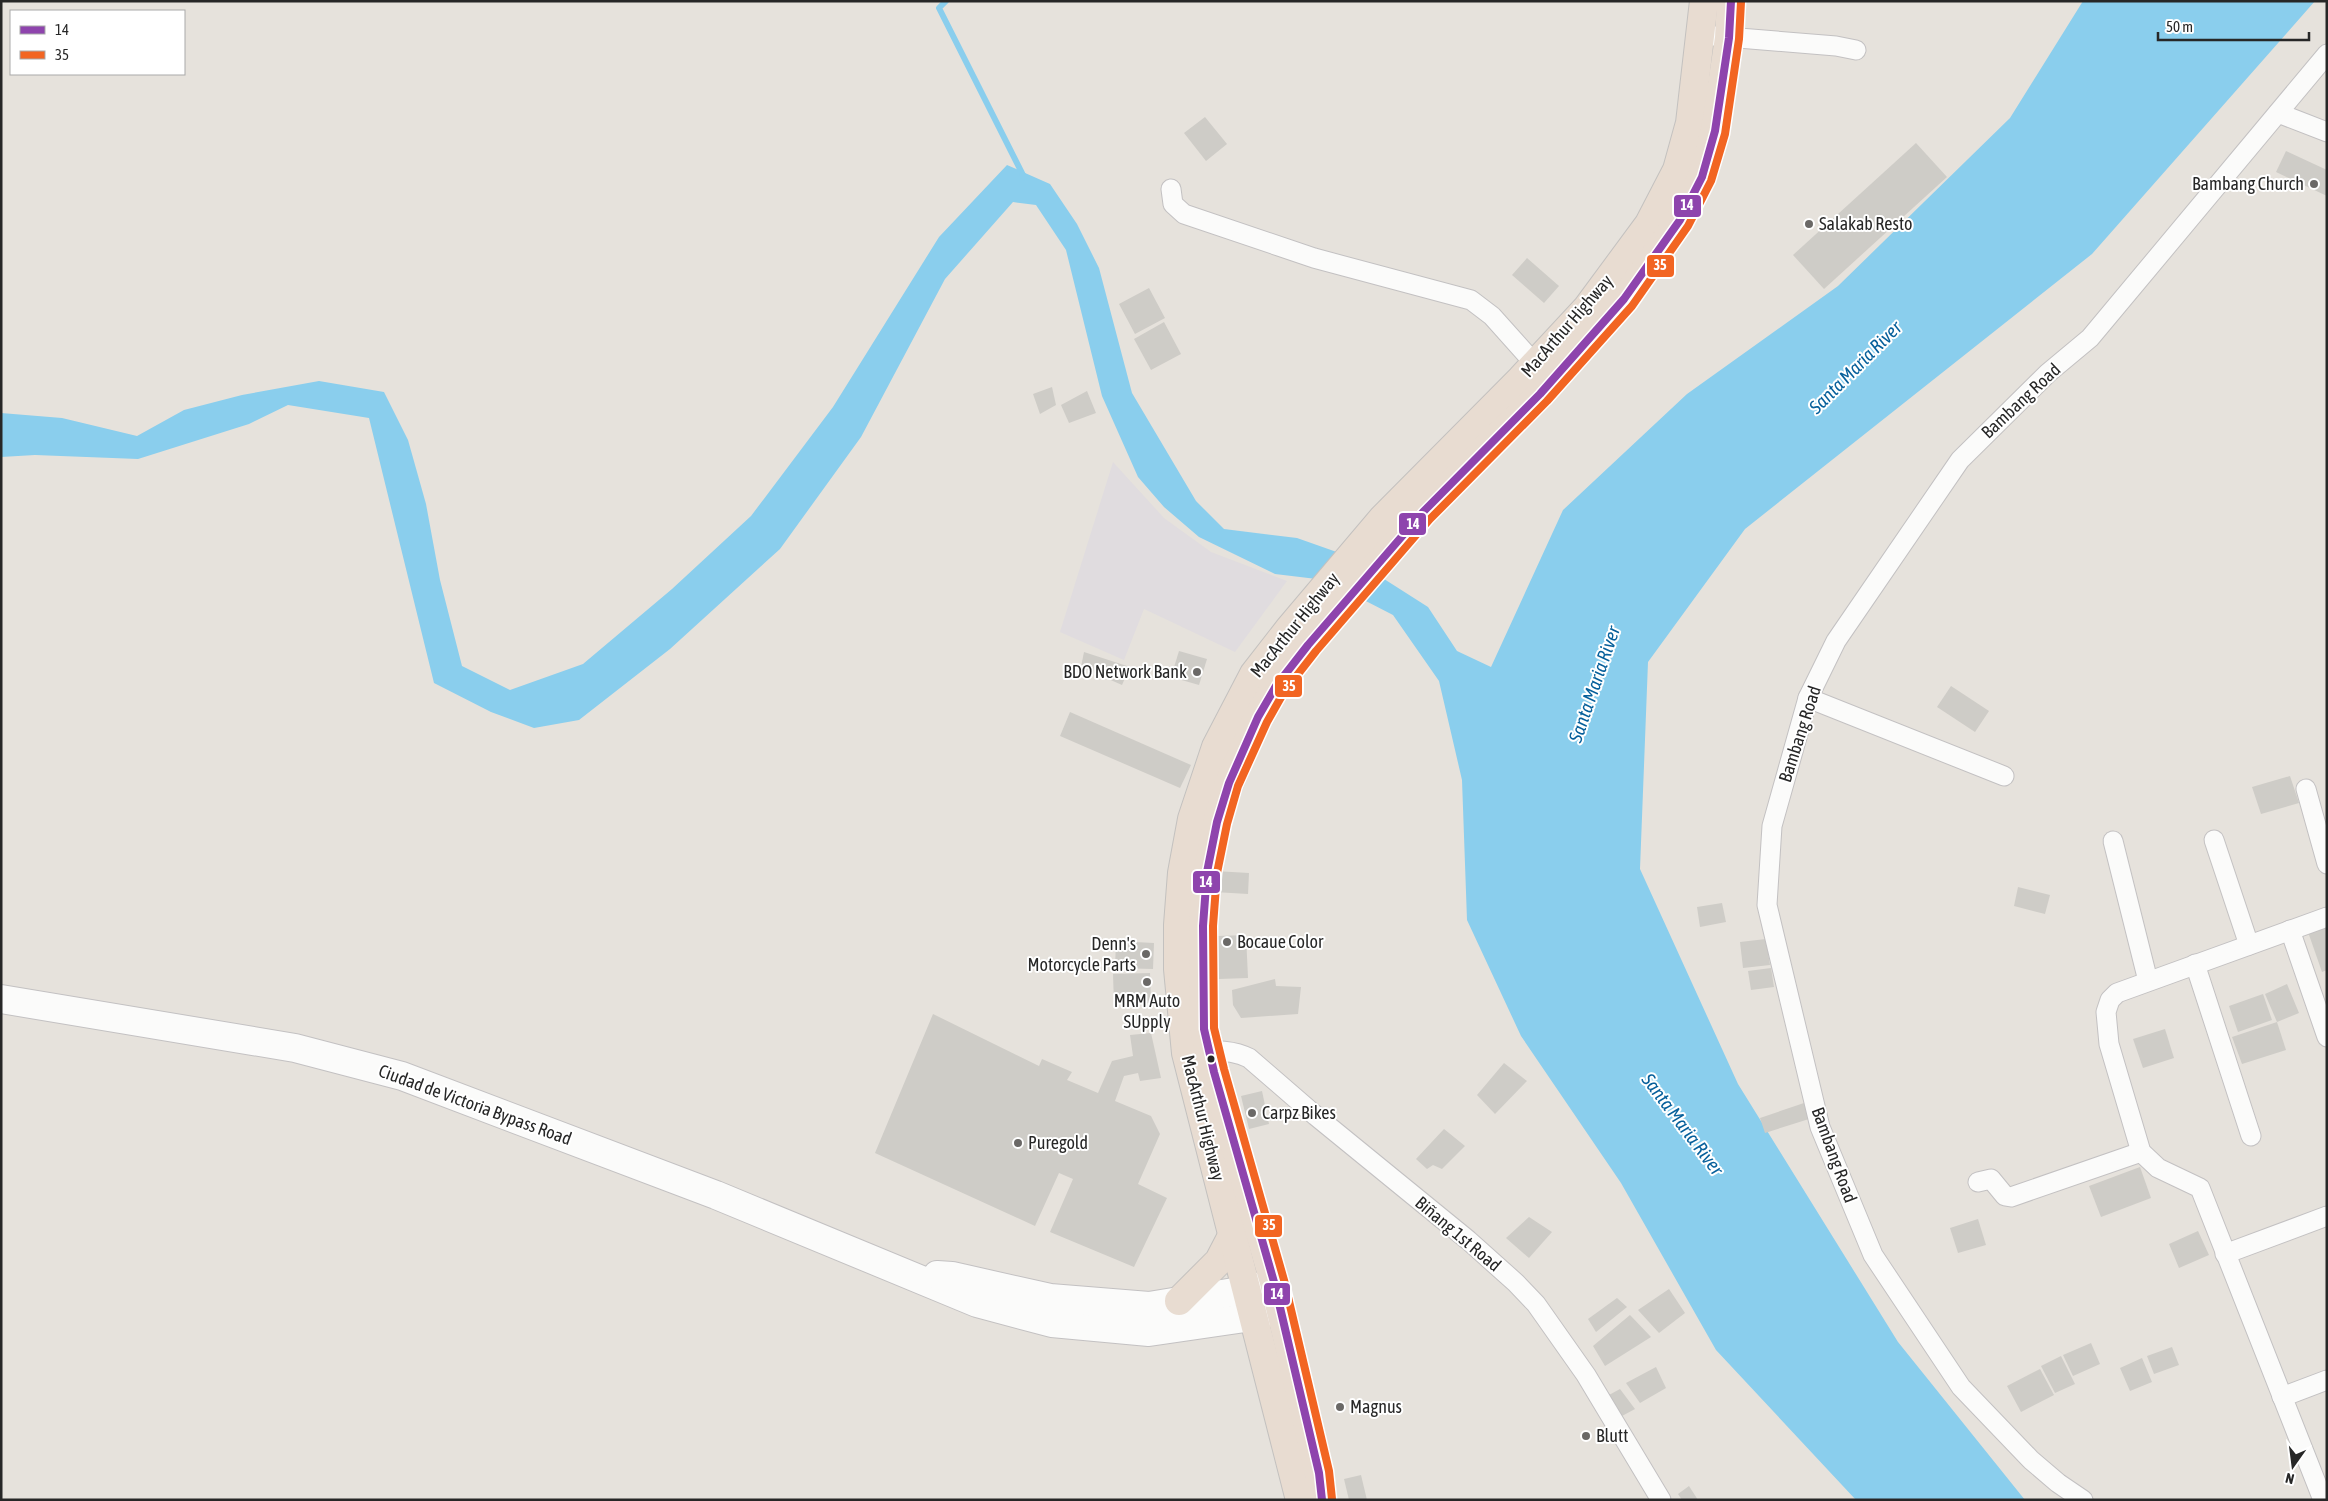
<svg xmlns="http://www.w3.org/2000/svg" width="2328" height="1501" viewBox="0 0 2328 1501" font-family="'Asap Condensed',sans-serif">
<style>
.industrial{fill:#e0dcdf}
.water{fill:#8aceed}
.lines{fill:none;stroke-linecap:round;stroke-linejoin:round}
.stream{stroke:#8aceed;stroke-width:6}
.building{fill:#ceccc7}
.street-casing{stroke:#c3c1c2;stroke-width:21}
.secondary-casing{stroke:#c3c1c2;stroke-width:30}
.highway-casing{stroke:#c3c1bf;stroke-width:30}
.street{stroke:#fbfbfa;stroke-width:19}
.secondary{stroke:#fbfbfa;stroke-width:28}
.highway{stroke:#e8dcd1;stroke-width:28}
.bus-1-casing{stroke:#fff;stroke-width:11}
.bus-2-casing{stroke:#fff;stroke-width:11}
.bus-1{stroke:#8e44ad;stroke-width:8}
.bus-2{stroke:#f26522;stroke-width:8}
.poi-dot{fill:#6a6866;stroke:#fff;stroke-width:2}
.bus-dot{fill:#272727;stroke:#fff;stroke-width:2}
.labels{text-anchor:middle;stroke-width:4;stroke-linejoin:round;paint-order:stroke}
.poi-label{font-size:18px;fill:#272727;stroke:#fff;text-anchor:start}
.street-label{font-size:18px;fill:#272727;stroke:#fff}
.water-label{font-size:19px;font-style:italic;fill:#07609b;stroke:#fff}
.line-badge{stroke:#fff;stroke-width:2}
.badge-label{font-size:14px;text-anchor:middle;font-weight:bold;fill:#fff}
</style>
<rect width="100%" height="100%" fill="#e6e2dc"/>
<path class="industrial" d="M1113,462l51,56 47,34 76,29 -52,71 -91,-43 -20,51 -64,-28z"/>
<path class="water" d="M2083,1h232l-223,253 -347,275 -97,133 -8,207 98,215 160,258 127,158h-169l-140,-150 -95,-167 -100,-147 -54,-116 -5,-140 -23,-99 -46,-66 -68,-35 -50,-6 -76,-37 -35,-30 -26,-30 -36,-81 -36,-146 -30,-45 -23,-3 -68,77 -84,158 -81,112 -110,100 -91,71 -45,8 -43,-16 -57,-29 -65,-265 -81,-13 -39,19 -111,35 -103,-4 -34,2v-44l61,5 75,18 47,-26 58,-15 77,-14 65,11 24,48 18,64 14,76 22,86 48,24 73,-26 89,-75 79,-73 82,-109 106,-170 68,-72 43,19 27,40 22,44 33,125 64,108 28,28 73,9 51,18 80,51 29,44 34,16 72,-157 124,-116 151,-108 172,-168z"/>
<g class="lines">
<path class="stream" d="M946,1l-7,7 85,169"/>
</g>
<g class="building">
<path d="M1205,117l22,27 -21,17 -22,-28z"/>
<path d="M1916,143l31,34 -123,112 -31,-34z"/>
<path d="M2286,151l41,19v26l-51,-24z"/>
<path d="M1527,258l32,28 -15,17 -32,-28z"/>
<path d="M1149,288l16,30 -30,16 -16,-30z"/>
<path d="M1164,322l17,32 -30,16 -17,-31z"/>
<path d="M1052,387l4,18 -16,9 -7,-20z"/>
<path d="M1087,391l9,22 -27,10 -8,-18z"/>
<path d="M1179,651l28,8 -8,26 -28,-8z"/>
<path d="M1084,652l46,15 -8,18 -41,-18z"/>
<path d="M1951,686l38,25 -14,21 -38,-25z"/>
<path d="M1070,712l121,53 -11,23 -120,-52z"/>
<path d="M2290,776l9,27 -38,11 -9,-27z"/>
<path d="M1215,871l34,2 -1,21 -34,-2z"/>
<path d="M2018,887l32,8 -5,19 -31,-8z"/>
<path d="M1722,903l4,19 -26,5 -3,-20z"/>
<path d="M2327,926v44l-5,2 -14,-40z"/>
<path d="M1246,935l2,43 -29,1 -1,-43z"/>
<path d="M1766,939l4,26 -27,3 -3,-26z"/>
<path d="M1116,941l38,2 -1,26 -38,-1z"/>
<path d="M1771,968l3,19 -23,3 -3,-19z"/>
<path d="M1150,973l1,30 -37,1 -1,-30z"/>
<path d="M1275,979l1,7 25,1 -3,27 -57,4 -8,-13 -1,-15z"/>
<path d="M2287,984l12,29 -22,9 -12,-28z"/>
<path d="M2263,994l9,26 -34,12 -9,-26z"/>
<path d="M933,1014l106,52 3,-7 30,13 -5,8 31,13 14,-32 21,-5 -3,-21 21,-2 10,45 -21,3 -2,-8 -14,3 -9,25 36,15 9,18 -22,50 29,14 -33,69 -84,-35 23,-53 -14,-6 -24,53 -160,-73z"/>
<path d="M2277,1022l9,28 -44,14 -10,-27z"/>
<path d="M2165,1029l9,29 -31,10 -10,-29z"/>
<path d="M1504,1063l23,18 -32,33 -18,-19z"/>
<path d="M1262,1091l7,33 -20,5 -8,-33z"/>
<path d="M1804,1103l5,16 -44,14 -5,-15z"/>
<path d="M1444,1129l21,17 -23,23 -9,-4 -6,4 -11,-10z"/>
<path d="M2140,1167l11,31 -50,19 -12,-31z"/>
<path d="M1529,1217l23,15 -23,26 -23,-20z"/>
<path d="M1978,1219l8,26 -28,8 -8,-25z"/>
<path d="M2198,1231l11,24 -30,13 -10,-24z"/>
<path d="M1669,1289l16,24 -26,20 -21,-23z"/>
<path d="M1617,1298l10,9 -31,25 -8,-13z"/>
<path d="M1630,1315l21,22 -46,29 -12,-20z"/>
<path d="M2091,1343l9,21 -27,12 -10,-21z"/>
<path d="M2172,1347l7,18 -25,9 -7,-18z"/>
<path d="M2061,1356l14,28 -20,9 -14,-27z"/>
<path d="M2142,1358l10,24 -22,9 -10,-23z"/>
<path d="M1656,1367l10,21 -26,15 -14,-20z"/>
<path d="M2040,1369l14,26 -33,17 -14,-26z"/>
<path d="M1620,1389l15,20 -13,7 -13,-21z"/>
<path d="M1361,1475l6,25h-18l-5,-21z"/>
<path d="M1689,1486l9,14h-16l-4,-6z"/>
</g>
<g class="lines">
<g class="street-casing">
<g id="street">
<path d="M1702,35l134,11 20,4"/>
<path d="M2278,113l49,19"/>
<path d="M1171,189l2,15 11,10 130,44 157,42 21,16 50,56"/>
<path d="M1808,698l196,78"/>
<path d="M2306,789l21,75"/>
<path d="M2214,840l35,105"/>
<path d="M2113,841l35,140"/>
<path d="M2290,930l37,107"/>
<path d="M2195,964l56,172"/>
<path d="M1197,1051c18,-1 37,-1 52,7l67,58 152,124 48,43 20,21 50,71 75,125"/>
<path d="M1978,1182l13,-3 14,17 6,1 130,-45"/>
<path d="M2225,1254l102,-38"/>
<path d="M2282,1397l45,-17"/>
<path d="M2083,1500l-25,-17 -27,-23 -70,-73 -88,-132 -53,-128 -53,-222 5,-79 36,-128 28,-57 124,-181 88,-87 42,-35 237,-284"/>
<path d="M2323,1500l-123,-312 -42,-20 -17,-16 -32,-108 -3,-32 4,-12 7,-7 210,-76"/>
</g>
</g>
<g class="secondary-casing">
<g id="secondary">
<path d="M1,999l294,49 107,28 314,119 261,108 75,20 97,9 103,-15 24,-7"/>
<path d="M937,1275l15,1 98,22 99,8 97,-16 23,-6"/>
</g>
</g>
<g class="highway-casing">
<g id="highway">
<path d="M1179,1301l40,-40 14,-27"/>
<path d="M1300,1500l-114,-447 -8,-84v-44l4,-52 10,-54 24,-72 38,-73 35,-45 94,-111 138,-139 66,-71 62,-84 28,-54 13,-47 14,-122"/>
<path d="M1322,1500l-3,-27 -45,-191 -60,-210 -10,-43 -1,-103 4,-54 10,-50 12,-39 29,-66 18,-31 32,-41 115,-133 117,-118 44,-49 40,-46 56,-79 22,-43 13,-46 14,-93 2,-37"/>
</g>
</g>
<use href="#street" class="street"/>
<use href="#secondary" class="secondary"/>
<use href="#highway" class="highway"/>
<g class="bus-1-casing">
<path id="bus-1" d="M1322,1500l-3,-27 -45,-191 -60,-210 -10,-43 -1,-103 4,-54 10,-50 12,-39 29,-66 18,-31 32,-41 115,-133 117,-118 84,-95 56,-79 22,-43 13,-46 14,-93 2,-37"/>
</g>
<g class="bus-2-casing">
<path id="bus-2" d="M1332,1499l-3,-28 -45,-191 -60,-211 -10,-41 -1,-102 4,-53 10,-49 11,-38 29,-64 17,-30 32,-41 114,-132 117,-118 85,-95 56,-80 23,-45 14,-47 14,-95 2,-37"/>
</g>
<use href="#bus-1" class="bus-1"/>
<use href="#bus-2" class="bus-2"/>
</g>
<g class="poi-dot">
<circle cx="2314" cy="184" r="5"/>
<circle cx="1809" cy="224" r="5"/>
<circle cx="1197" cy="672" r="5"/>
<circle cx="1227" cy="942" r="5"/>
<circle cx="1146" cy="954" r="5"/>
<circle cx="1147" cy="982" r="5"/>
<circle cx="1252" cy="1113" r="5"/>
<circle cx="1018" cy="1143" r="5"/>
<circle cx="1340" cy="1407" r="5"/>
<circle cx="1586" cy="1436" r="5"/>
</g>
<circle class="bus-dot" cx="1211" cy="1059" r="4.5"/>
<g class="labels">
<g class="poi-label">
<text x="2304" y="190" text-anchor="end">Bambang Church</text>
<text x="1819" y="230">Salakab Resto</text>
<text x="1187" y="678" text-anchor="end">BDO Network Bank</text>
<text x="1237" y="948">Bocaue Color</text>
<text x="1136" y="950" text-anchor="end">Denn's<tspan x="1136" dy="21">Motorcycle Parts</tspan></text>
<text x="1147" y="1007" text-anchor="middle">MRM Auto<tspan x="1147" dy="21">SUpply</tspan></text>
<text x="1262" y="1119">Carpz Bikes</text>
<text x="1028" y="1149">Puregold</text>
<text x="1350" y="1413">Magnus</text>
<text x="1596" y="1442">Blutt</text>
</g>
<g class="street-label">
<text transform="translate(1567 326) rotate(-49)" y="6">MacArthur Highway</text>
<text transform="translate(2021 401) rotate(-43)" y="6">Bambang Road</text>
<text transform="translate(1295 625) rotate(-51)" y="6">MacArthur Highway</text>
<text transform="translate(1800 734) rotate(-72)" y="6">Bambang Road</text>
<text transform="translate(475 1105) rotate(20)" y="6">Ciudad de Victoria Bypass Road</text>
<text transform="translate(1203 1118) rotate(76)" y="6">MacArthur Highway</text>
<text transform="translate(1834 1155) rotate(70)" y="6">Bambang Road</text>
<text transform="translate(1458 1234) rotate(40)" y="6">Biñang 1st Road</text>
</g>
<g class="water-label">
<text transform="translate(1855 367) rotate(-45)" y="7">Santa Maria River</text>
<text transform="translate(1594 684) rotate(-71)" y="7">Santa Maria River</text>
<text transform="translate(1683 1124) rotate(53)" y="7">Santa Maria River</text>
</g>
</g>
<g class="line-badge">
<rect x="1673" y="194" width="29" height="24" rx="5" fill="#8e44ad"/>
<rect x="1646" y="254" width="29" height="24" rx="5" fill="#f26522"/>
<rect x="1398" y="512" width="29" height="24" rx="5" fill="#8e44ad"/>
<rect x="1274" y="674" width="29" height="24" rx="5" fill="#f26522"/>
<rect x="1192" y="870" width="29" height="24" rx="5" fill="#8e44ad"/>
<rect x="1254" y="1214" width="29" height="24" rx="5" fill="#f26522"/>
<rect x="1263" y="1282" width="28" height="24" rx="5" fill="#8e44ad"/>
</g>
<g class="badge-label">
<text x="1687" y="210">14</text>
<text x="1660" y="270">35</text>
<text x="1413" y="529">14</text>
<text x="1289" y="691">35</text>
<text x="1206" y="887">14</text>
<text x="1269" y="1230">35</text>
<text x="1277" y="1299">14</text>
</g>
<rect width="2328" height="1501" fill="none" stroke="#272727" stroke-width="5"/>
<rect x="10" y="10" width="175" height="65" fill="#ffffff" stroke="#a9a9a9"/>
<rect x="20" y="26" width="25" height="8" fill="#8e44ad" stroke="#a9a9a9"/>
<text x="55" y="35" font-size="15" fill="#272727">14</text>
<rect x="20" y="51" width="25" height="8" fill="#f26522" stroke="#a9a9a9"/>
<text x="55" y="60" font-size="15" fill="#272727">35</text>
<g transform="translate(2293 1466) rotate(194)" stroke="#ffffff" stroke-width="4" paint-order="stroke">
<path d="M0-4L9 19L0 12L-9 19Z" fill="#272727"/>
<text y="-8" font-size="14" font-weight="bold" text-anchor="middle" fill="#272727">N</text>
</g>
<path d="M2158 32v8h151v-8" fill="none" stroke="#272727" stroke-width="2.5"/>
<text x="2166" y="32" font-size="15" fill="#272727" stroke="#ffffff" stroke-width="4" paint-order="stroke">50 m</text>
</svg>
